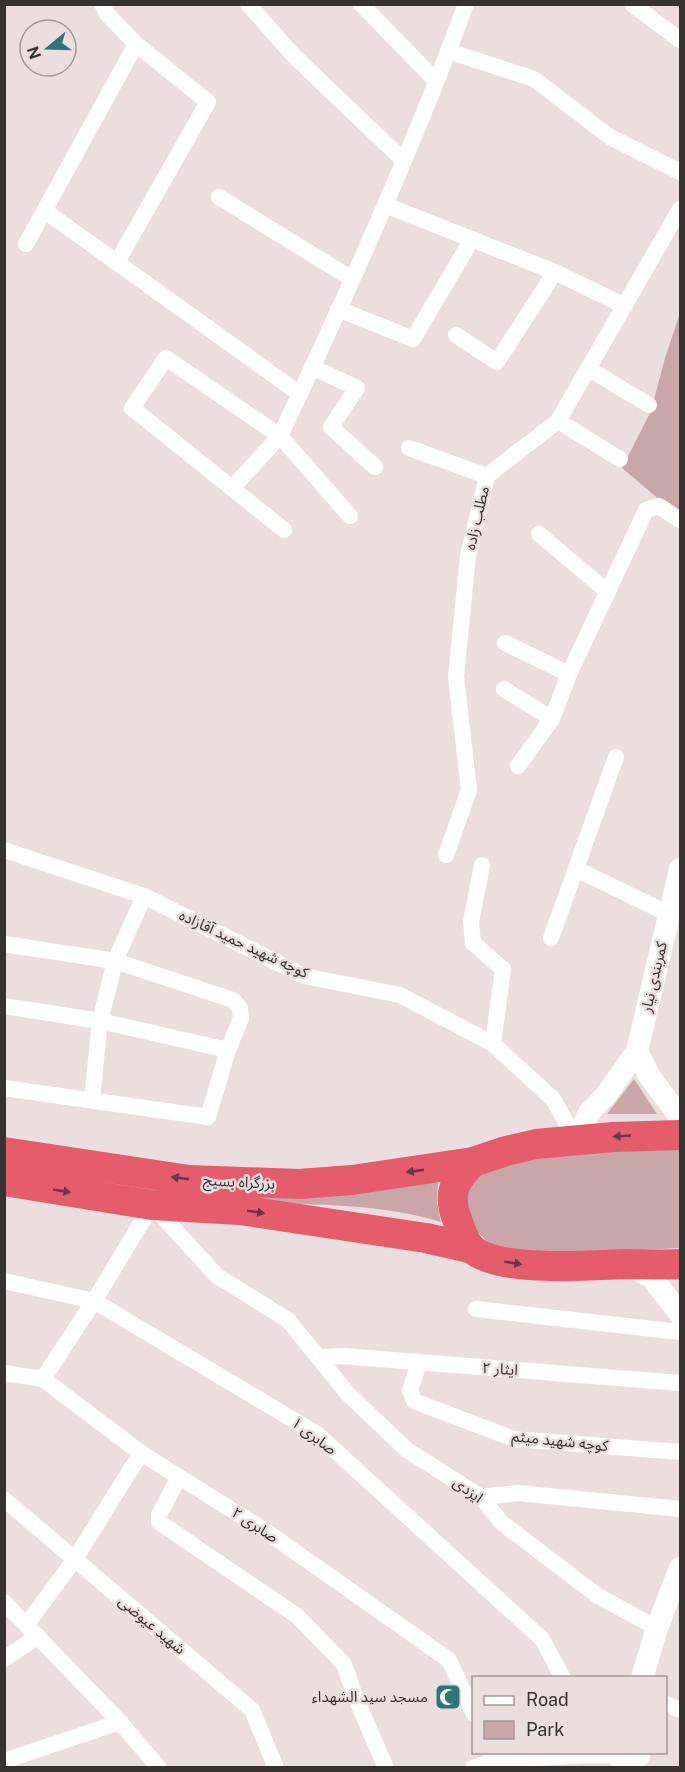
<svg xmlns="http://www.w3.org/2000/svg" width="685" height="1772" viewBox="0 0 685 1772" font-family="'Public Sans','Noto Sans Arabic',sans-serif">
<style>
.green{fill:#c9a6a7}
.lines{fill:none;stroke-linecap:round;stroke-linejoin:round}
.street{stroke:#fff;stroke-width:16}
.secondary{stroke:#fff;stroke-width:22}
.highway{stroke:#e55c6d;stroke-width:30}
.oneway{fill:#623c41}
.labels{text-anchor:middle;stroke-width:5;stroke-linejoin:round;paint-order:stroke}
.street-label{font-size:15px;fill:#363232;stroke:#eadedf}
.poi-label{font-size:15px;fill:#363232;stroke:#eadedf;text-anchor:end}
</style>
<rect width="100%" height="100%" fill="#eadedf"/>
<g class="green">
<path d="M680,313v204l-58,-49 29,-57 14,-53z"/>
<path d="M634,1079l23,35h-50z"/>
<path d="M680,1145v103l-100,5 -74,-3 -16,-6 -17,-16 -9,-30 4,-10 9,-9 9,-8 12,-6 64,-11z"/>
<path d="M5,1165l433,16 -1,22 4,19c-67,-21 -138,-16 -207,-21 -78,-6 -153,-23 -229,-36z"/>
</g>
<g class="lines">
<g class="street">
<path d="M102,4l5,10 29,30"/>
<path d="M248,4l46,52 109,104"/>
<path d="M361,4l75,77"/>
<path d="M632,4l48,36"/>
<path d="M448,51l86,28 76,58 70,35"/>
<path d="M219,197l133,82"/>
<path d="M385,205l170,67 70,34"/>
<path d="M45,211l255,183"/>
<path d="M26,244l110,-200 72,58 -91,160"/>
<path d="M338,309l75,30 59,-100"/>
<path d="M456,335l41,27 58,-90"/>
<path d="M312,367l45,21 -26,39 44,40"/>
<path d="M589,369l60,36"/>
<path d="M558,421l62,38"/>
<path d="M409,448l78,28"/>
<path d="M232,488l48,-52 -114,-78 -34,50 152,122"/>
<path d="M350,516l-70,-80c67,-141 132,-285 186,-432"/>
<path d="M539,534l69,58"/>
<path d="M505,643l64,31"/>
<path d="M504,689l48,30"/>
<path d="M518,766l34,-47 17,-45 77,-164 13,-4 21,14"/>
<path d="M4,850l140,46 160,80 96,19 93,49 60,55 23,41"/>
<path d="M446,855l23,-65 -13,-113 12,-121 19,-80 71,-55 122,-212"/>
<path d="M482,865l-11,57 2,21 30,26 -10,75"/>
<path d="M576,869l93,45"/>
<path d="M551,938l65,-181"/>
<path d="M4,944l111,17 118,39 7,8 1,10 -13,32 -20,67 -204,-29"/>
<path d="M4,1006l96,15 128,29"/>
<path d="M92,1099l8,-78 15,-60 29,-65"/>
<path d="M4,1281l90,20 223,133 225,205 21,39"/>
<path d="M476,1309l204,23"/>
<path d="M320,1357l23,-1 337,27"/>
<path d="M419,1363l-9,27 4,11 100,38 166,13"/>
<path d="M4,1373l39,6 98,74 126,79 182,128 25,54"/>
<path d="M43,1379l51,-78 58,-96 65,71 71,44 60,74 59,56 74,47 21,26 96,73 59,32"/>
<path d="M179,1477l-20,38v7l138,94 47,48 11,32 31,72"/>
<path d="M481,1497l37,-4 162,16"/>
<path d="M4,1499l248,211 24,58"/>
<path d="M4,1602l116,120 39,46"/>
<path d="M27,1624l48,-65 66,-106"/>
<path d="M4,1659l34,-23"/>
<path d="M666,1704l14,6"/>
<path d="M4,1761l116,-39"/>
<path d="M473,1768l22,-8 97,-5 47,1"/>
</g>
<g class="secondary">
<path d="M637,1051l13,26 30,40"/>
<path d="M576,1140l13,-27 17,-18 31,-44 43,-182"/>
<path d="M627,1264l25,14 28,36"/>
<path d="M642,1678l15,-50 23,-60"/>
<path d="M622,1768l17,-12"/>
</g>
<g class="highway">
<path d="M4,1152l185,28 110,4 53,-4 121,-18 33,-11 30,-7 77,-7 67,-2"/>
<path d="M473,1162c-18,17 -26,32 -16,57 3,9 7,23 14,29 25,25 119,17 154,16 18,0 37,1 55,0"/>
<path d="M4,1181l148,24 88,5 186,28 44,10"/>
</g>
</g>
<defs><path id="oneway-solid" d="M-6-.8H1V-3.2L6.5 0L1 3.2V.8H-6Z" transform="scale(1.5)"/></defs>
<g class="oneway">
<use href="#oneway-solid" transform="translate(622 1136) rotate(177)"/>
<use href="#oneway-solid" transform="translate(415 1171) rotate(172)"/>
<use href="#oneway-solid" transform="translate(180 1178) rotate(-172)"/>
<use href="#oneway-solid" transform="translate(62 1191) rotate(9)"/>
<use href="#oneway-solid" transform="translate(256 1212) rotate(9)"/>
<use href="#oneway-solid" transform="translate(513 1263) rotate(9)"/>
</g>
<defs>
<g id="mosque-square" transform="scale(1.35)"><rect x="-9" y="-9" width="18" height="18" rx="4" fill="#2c7676" stroke="#eadedf"/><path d="M3.5-4.9A6 6 0 1 0 3.5 4.9A5 5 0 1 1 3.5-4.9Z" fill="#fff"/></g>
</defs>
<g fill-rule="evenodd">
<use href="#mosque-square" x="448" y="1697"/>
</g>
<g class="labels">
<g class="street-label">
<text transform="translate(477 518) rotate(-77)" y="5">مطلب زاده</text>
<text transform="translate(244 944) rotate(25)" y="5">کوچه شهید حمید آقازاده</text>
<text transform="translate(654 977) rotate(-77)" y="5">کمربندی نیار</text>
<text transform="translate(239 1182) rotate(3)" y="5">بزرگراه بسیج</text>
<text transform="translate(500 1369) rotate(4)" y="5">ایثار ۲</text>
<text transform="translate(314 1436) rotate(37)" y="5">صابری ۱</text>
<text transform="translate(560 1441) rotate(6)" y="5">کوچه شهید میثم</text>
<text transform="translate(468 1490) rotate(36)" y="5">ایزدی</text>
<text transform="translate(255 1525) rotate(33)" y="5">صابری ۲</text>
<text transform="translate(152 1625) rotate(40)" y="5">شهید عیوضی</text>
</g>
<g class="poi-label">
<text x="428" y="1702">مسجد سید الشهداء</text>
</g>
</g>
<rect width="685" height="1772" fill="none" stroke="#363232" stroke-width="12"/>
<rect x="472" y="1676" width="195" height="78" fill="#eadedf" stroke="#a2999a" stroke-width="1.5"/>
<rect x="484" y="1696" width="30" height="9" fill="#ffffff" stroke="#a2999a" stroke-width="1.5"/>
<text x="526" y="1706" font-size="18" fill="#363232">Road</text>
<rect x="484" y="1721" width="30" height="18" fill="#c9a6a7" stroke="#a2999a" stroke-width="1.5"/>
<text x="526" y="1736" font-size="18" fill="#363232">Park</text>
<g transform="translate(48 48) rotate(251)"><circle r="28" fill="#eadedf" stroke="#a2999a" stroke-width="1.5"/>
<path d="M0-4.5L10 22L0 15L-10 22Z" fill="#2c7676"/>
<text y="-9" font-size="16" font-weight="bold" text-anchor="middle" fill="#363232">N</text>
</g>
</svg>
